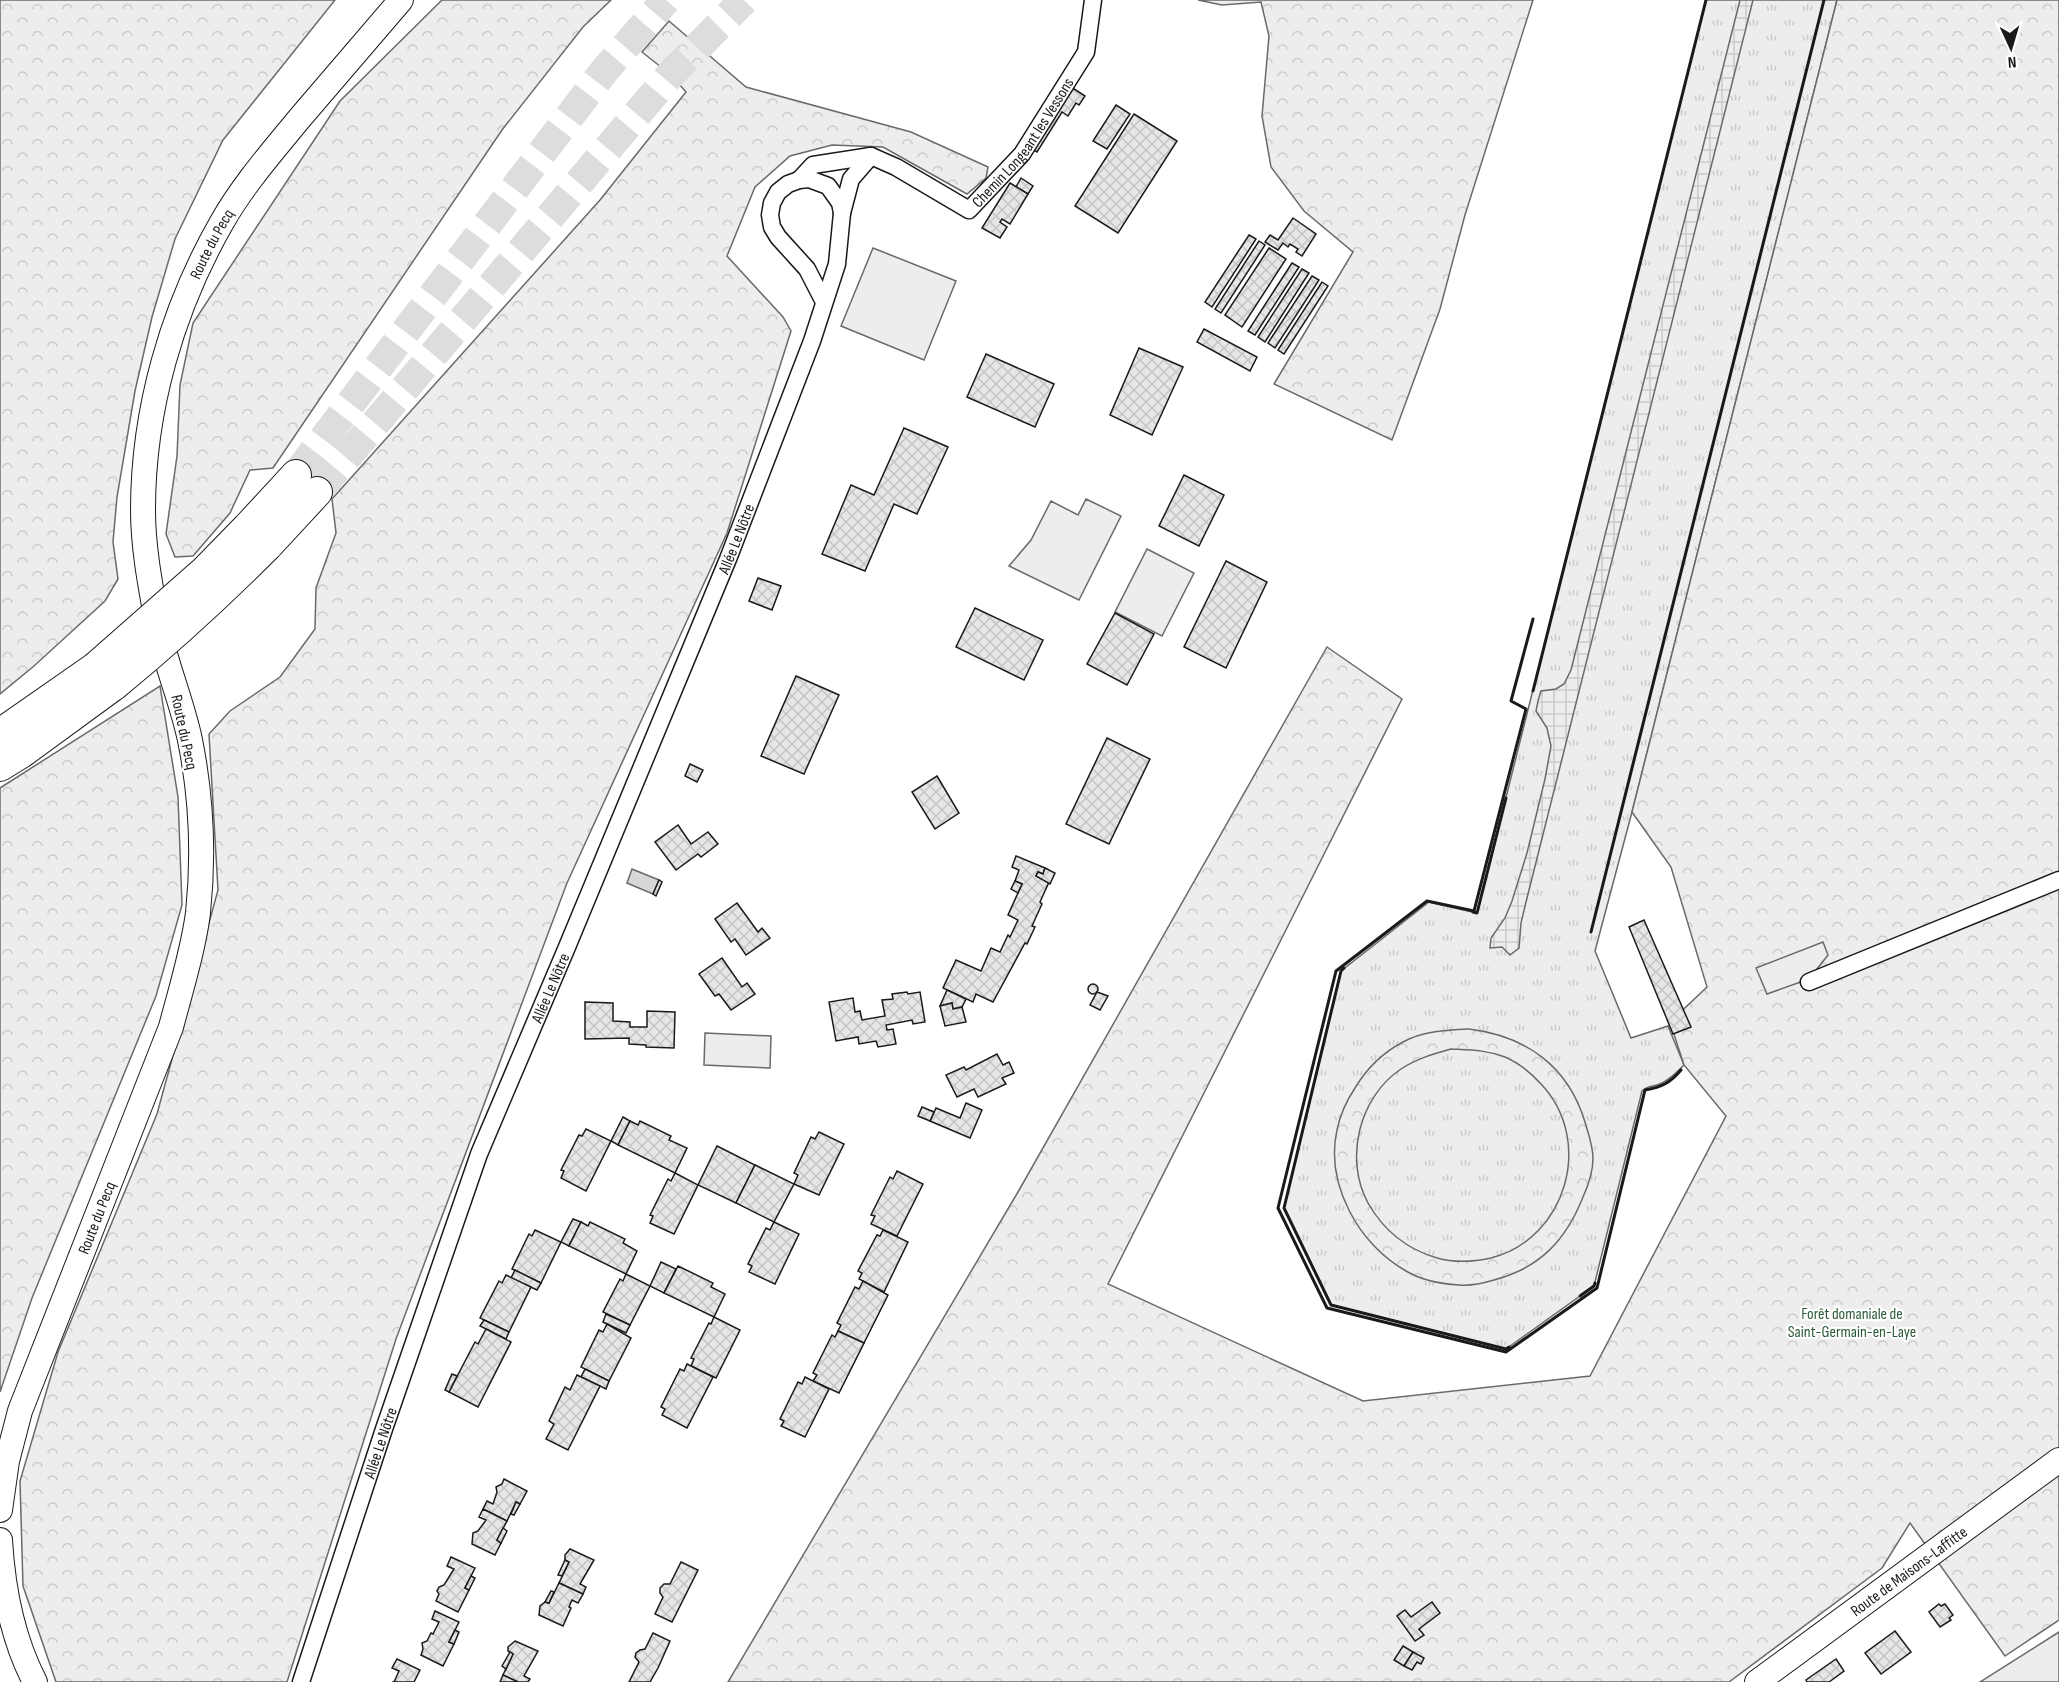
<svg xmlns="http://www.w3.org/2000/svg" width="2059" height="1682" viewBox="0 0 2059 1682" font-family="'Sofia Sans Condensed',sans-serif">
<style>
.grass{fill:url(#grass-tufts);stroke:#6a6a6a;stroke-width:1.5}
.forest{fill:url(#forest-crowns);stroke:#6a6a6a;stroke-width:1.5;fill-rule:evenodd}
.built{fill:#ededed;stroke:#6a6a6a;stroke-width:1.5}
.plaza{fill:url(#plaza-grid);stroke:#6a6a6a;stroke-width:1.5}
.water{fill:#d7d7d7;stroke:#6a6a6a;stroke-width:1.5}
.building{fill:url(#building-cross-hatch);stroke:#1a1a1a;stroke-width:1.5}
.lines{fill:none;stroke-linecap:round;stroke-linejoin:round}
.highway-tunnel{stroke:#ddd;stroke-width:30;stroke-dasharray:30 15;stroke-linecap:butt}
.street-casing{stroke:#1a1a1a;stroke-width:19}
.secondary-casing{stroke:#1a1a1a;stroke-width:26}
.highway-casing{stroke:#1a1a1a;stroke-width:32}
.street{stroke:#fff;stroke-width:16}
.secondary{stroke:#fff;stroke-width:24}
.highway{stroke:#fff;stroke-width:30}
.highway-bridge-casing{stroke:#1a1a1a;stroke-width:32;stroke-linecap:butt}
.highway-bridge{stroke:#fff;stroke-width:30}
.wall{stroke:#1a1a1a;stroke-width:3}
.labels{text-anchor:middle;stroke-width:4.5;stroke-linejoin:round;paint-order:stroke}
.street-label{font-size:16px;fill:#1a1a1a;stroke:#fff}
.park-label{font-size:16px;fill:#2b5a34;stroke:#fff}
</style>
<defs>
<pattern id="grass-tufts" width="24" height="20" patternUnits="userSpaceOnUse" patternTransform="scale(1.5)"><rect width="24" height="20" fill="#ededed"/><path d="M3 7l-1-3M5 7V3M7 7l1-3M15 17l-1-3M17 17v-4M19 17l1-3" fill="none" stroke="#cbcbcb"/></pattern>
<pattern id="forest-crowns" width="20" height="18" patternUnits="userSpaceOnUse" patternTransform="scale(1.5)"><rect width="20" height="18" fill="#ededed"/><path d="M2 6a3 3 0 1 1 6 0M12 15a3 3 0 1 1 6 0" fill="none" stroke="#cbcbcb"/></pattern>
<pattern id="plaza-grid" width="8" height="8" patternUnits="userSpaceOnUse" patternTransform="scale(1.5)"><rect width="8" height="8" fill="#ededed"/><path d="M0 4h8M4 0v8" fill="none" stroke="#cbcbcb"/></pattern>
<pattern id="building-cross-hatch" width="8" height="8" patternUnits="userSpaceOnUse" patternTransform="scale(1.5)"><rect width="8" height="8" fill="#e6e6e6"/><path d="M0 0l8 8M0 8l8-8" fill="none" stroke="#c5c5c5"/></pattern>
</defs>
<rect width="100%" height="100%" fill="#fff"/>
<path class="grass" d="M1706,0h131l-205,812 -37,139 36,87 37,-12 16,39c-7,7 -14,15 -24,19 -7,3 -12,1 -18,7l-48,195 -88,63 -175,-44 -47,-97 57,-237 88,-69 48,11z"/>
<g class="forest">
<path d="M0,0h335l-112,140 -48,99 -23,78 -17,74 -18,106 -4,45 5,37 -13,22 -71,65 -34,28z"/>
<path d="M442,0h169l-28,27 -81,103 -229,338 -23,2 -20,43 -37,43 -18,1 -9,-23 11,-78 3,-71 13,-62 147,-222z"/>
<path d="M1198,0h335l-68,215 -25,94 -48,131 -118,-56 79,-132 -49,-41 -33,-44 -9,-51 7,-80 -8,-34 -39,3z"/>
<path d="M1837,0h222v1620l-54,36 -95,-133 -28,45 -153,114h-1001l290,-490 309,-545 75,52 -294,585 255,117 227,-25 136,-260 -42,-51 -14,-43 37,-35 -36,-120 -39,-55z"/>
<path d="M669,21l77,66 165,45 77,35 -2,11 -19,16 -84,-47 -51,-2 -42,11 -35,31 -28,69 56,61 8,14 -64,202 -160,350 -171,456 -109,343h-231l-33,-96 -3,-105 38,-129 99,-238 61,-224 -9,-156 21,-23 50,-34 35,-48 1,-41 20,-55 -4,-34 268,-299 86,-108 -15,-17 -29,-23z"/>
<path d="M160,686l18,111 4,108 -26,91 -124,302 -32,94v-604z"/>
<path d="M1469,1029c57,7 99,37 116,93 3,11 8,24 8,36 0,12 -5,28 -10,39 -17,43 -43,71 -89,83 -10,3 -24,6 -35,5 -17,-1 -38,-5 -53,-14 -47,-26 -81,-87 -69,-141 3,-15 10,-30 18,-42 12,-20 27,-35 48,-46 20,-11 44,-12 66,-13zM1451,1049c19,1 36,1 54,8 14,6 26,16 36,27 54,57 25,155 -50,174 -18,4 -36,5 -54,0 -31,-9 -53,-27 -69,-55 -24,-44 -9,-106 33,-134 15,-10 32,-15 50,-20z"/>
</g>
<g class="built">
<path d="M873,248l83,33 -32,79 -83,-34z"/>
<path d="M1086,499l35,17 -42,84 -70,-34 22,-26 20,-39 27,14z"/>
<path d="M1147,549l47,24 -32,63 -47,-24z"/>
<path d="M1823,942l5,13 -19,24 -42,15 -11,-26z"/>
<path d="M705,1033l66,3 -1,32 -66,-3z"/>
<path d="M2059,1632v50h-79z"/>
</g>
<path class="plaza" d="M1740,0h13l-227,902 -5,21 -2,25 -9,7 -8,-8 -12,1 1,-10 14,-20 7,-17 15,-48 18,-74 6,-33 -4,-18 -11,-17 2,-10 3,-10 15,-2 8,-5 7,-14z"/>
<path class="water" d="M632,869l27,11 -6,14 -26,-11z"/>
<g class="building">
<path d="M1071,87l14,9 -6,9 -3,-2 -8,13 -6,-4 -25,40 -5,-3z"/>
<path d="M1116,105l14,9 -23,35 -14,-8z"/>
<path d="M1134,114l43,27 -59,92 -43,-27z"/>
<path d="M1021,178l12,8 -5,8 -12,-7z"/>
<path d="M1010,183l18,11 -18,30 -8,-5 -2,3 7,5 -7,11 -18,-10z"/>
<path d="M1293,218l23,16 -14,22 -6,-4 2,-3 -8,-5 -2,3 -5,-4 -5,7 -13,-8 5,-7 8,5z"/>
<path d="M1249,235l7,4 -44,68 -7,-5z"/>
<path d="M1259,241l6,4 -44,68 -6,-4z"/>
<path d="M1269,248l17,11 -44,68 -17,-12z"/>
<path d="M1292,263l7,4 -44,68 -7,-4z"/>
<path d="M1302,269l7,4 -44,69 -7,-5z"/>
<path d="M1312,276l7,4 -44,68 -7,-5z"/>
<path d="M1322,282l6,4 -44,68 -6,-4z"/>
<path d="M1204,329l53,28 -7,14 -53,-29z"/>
<path d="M1139,348l44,19 -31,68 -42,-20z"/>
<path d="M986,354l68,30 -19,43 -68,-30z"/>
<path d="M904,428l44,19 -31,67 -23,-10 -29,67 -43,-17 29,-69 23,10z"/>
<path d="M1184,475l40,20 -25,51 -40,-20z"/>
<path d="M1226,561l41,21 -41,86 -42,-21z"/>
<path d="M758,578l23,8 -9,24 -23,-9z"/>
<path d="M975,608l68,32 -19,40 -68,-33z"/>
<path d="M1115,613l39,21 -27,51 -40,-21z"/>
<path d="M796,676l43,19 -35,79 -43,-18z"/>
<path d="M1107,738l43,21 -41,85 -43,-20z"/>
<path d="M690,764l13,6 -6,12 -12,-6z"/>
<path d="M937,776l22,37 -24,16 -23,-37z"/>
<path d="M678,825l13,19 17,-12 10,12 -17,13 -3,-3 -22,16 -21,-28z"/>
<path d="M1016,856l29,12 -2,6 -5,-2 -2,4 13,6 -9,20 2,2 -10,22 3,1 -8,17 -2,-1 -32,59 -17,-8 -3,8 -30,-14 13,-28 25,11 10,-23 9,4 8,-17 2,2 8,-17 -10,-5 14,-31 -7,-3 4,-11 -7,-3z"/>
<path d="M1045,868l10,5 -5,11 -14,-8 2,-4 5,2z"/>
<path d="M659,880l3,2 -6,14 -3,-2z"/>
<path d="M1015,881l7,3 -4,9 -7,-4z"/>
<path d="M737,903l21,29 4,-4 8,10 -24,17 -11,-16 -4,3 -16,-23z"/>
<path d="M1644,920l47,107 -18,7 -44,-107z"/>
<path d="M722,958l20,29 5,-4 8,11 -24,16 -12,-16 -4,2 -16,-22z"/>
<circle cx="1093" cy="989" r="5"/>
<path d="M947,990l19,9 -4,8 -9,2 -1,-6 -12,3z"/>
<path d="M907,992l1,2 12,-2 5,30 -12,2 -1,-4 -26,5 1,5 6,-1 3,15 -18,3 -2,-6 -17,3 -1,-7 -22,4 -7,-39 24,-4 2,14 5,-1 2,9 23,-4 -3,-16 11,-1 -1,-5z"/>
<path d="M1097,992l11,4 -8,14 -10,-5z"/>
<path d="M585,1002l28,1v18l17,1v5h17v-16l28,1 -1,36 -28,-1v-2l-17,-1v-6l-44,1z"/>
<path d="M952,1003l1,6 9,-2 4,15 -21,4 -5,-20z"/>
<path d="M997,1054l6,11 6,-3 5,11 -12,5 4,6 -28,13 -4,-8 -17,8 -11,-22 18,-8 2,3z"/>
<path d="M966,1103l16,7 -12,28 -40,-17 6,-13 24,10z"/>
<path d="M922,1107l12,5 -4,9 -12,-5z"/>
<path d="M623,1117l7,4 -12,24 -7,-4z"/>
<path d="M630,1121l8,4 2,-4 31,15 -2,4 18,8 -12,25 -57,-28z"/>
<path d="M586,1129l25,12 -25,50 -25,-13 3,-7 -3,-1 18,-35 3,1z"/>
<path d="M819,1132l25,12 -25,51 -25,-11 4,-9 -4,-2 17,-36 4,2z"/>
<path d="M717,1146l38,19 -19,38 -38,-18z"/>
<path d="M755,1165l39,19 -20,38 -38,-19z"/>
<path d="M897,1171l26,13 -26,52 -26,-12 4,-8 -4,-1 19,-38 3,2z"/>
<path d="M675,1173l23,12 -24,49 -24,-11 3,-7 -3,-1 18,-36 3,2z"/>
<path d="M573,1219l8,3 -12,24 -8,-4z"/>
<path d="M581,1222l7,4 2,-4 35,17 -2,4 14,8 -11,23 -57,-28z"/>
<path d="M774,1222l25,12 -24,50 -26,-12 3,-6 -4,-2 18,-36 4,2z"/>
<path d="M535,1230l26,12 -20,41 -29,-14 17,-35 3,2z"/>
<path d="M883,1230l25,12 -24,50 -25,-13 3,-6 -4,-2 19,-36 3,1z"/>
<path d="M661,1262l15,7 -12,24 -14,-7z"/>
<path d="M678,1266l35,17 -2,4 14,7 -11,23 -50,-24z"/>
<path d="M515,1270l26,13 -4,7 -26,-12z"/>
<path d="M626,1274l24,12 -20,39 -27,-13 17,-33 3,2z"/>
<path d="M506,1275l25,12 -22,45 -29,-14 19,-37 3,2z"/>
<path d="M863,1281l25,14 -24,48 -26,-12 3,-6 -4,-2 18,-36 4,2z"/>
<path d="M606,1314l24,11 -4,8 -23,-11z"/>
<path d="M714,1317l26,13 -24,48 -25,-12 3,-7 -3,-1 18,-35 2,1z"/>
<path d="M484,1320l25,12 -3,7 -26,-13z"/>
<path d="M607,1324l24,14 -22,43 -28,-14 18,-37 4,2z"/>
<path d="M486,1329l25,13 -33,65 -29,-15 26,-50 3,2z"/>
<path d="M838,1331l26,12 -25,50 -26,-12 4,-6 -4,-2 19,-38 3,2z"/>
<path d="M687,1364l26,13 -26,51 -25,-13 3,-6 -4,-2 19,-38 4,2z"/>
<path d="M585,1369l24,12 -3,8 -25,-12z"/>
<path d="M452,1374l5,2 -8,16 -4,-2z"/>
<path d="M577,1375l23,11 -32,64 -22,-11 8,-15 -5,-3 16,-34 5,3z"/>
<path d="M805,1377l24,12 -24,48 -24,-11 3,-5 -4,-2 18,-37 4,2z"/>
<path d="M504,1479l23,12 -7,13 -4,-2 -9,19 -24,-12 4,-8 6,3 4,-12 -1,-5 6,-3z"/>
<path d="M516,1502l4,2 -6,11 -3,-1z"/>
<path d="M483,1509l24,12 -10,19 4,3 -6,12 -23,-11 1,-11 5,-2 8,-11 -7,-3z"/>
<path d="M503,1528l4,3 -6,12 -4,-3z"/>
<path d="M570,1549l24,11 -14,24 6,3 -3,7 -24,-11 10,-21 -4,-2v-5z"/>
<path d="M451,1557l24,11 -10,20 4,2 -11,22 -22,-11 3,-7 -2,-3 2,-4 5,-2 10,-16 -7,-3z"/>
<path d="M565,1560l4,2 -7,14 -4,-1z"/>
<path d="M681,1562l17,8 -26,52 -17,-8 8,-17 -3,-4v-5l4,-4h6z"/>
<path d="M471,1576l4,2 -6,12 -4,-2z"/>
<path d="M559,1583l24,11 -5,9 -6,-3 -3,7 2,1 -8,18 -24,-11 1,-9 5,-4 4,1z"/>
<path d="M551,1591l3,1 -5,11 -4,-1z"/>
<path d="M1432,1602l8,11 -21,16 5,6 -9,6 -18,-25 8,-6 6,7z"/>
<path d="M1939,1604l2,2 4,-2 8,11 -4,3 2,2 -11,7 -11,-15z"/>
<path d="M435,1611l24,11 -10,20 5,2 -11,22 -22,-11 2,-6 -1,-6 5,-2 4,-8 2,1 6,-12 -7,-3z"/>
<path d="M455,1630l4,2 -5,12 -5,-2z"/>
<path d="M1895,1631l16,21 -30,22 -16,-21z"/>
<path d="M653,1633l17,8 -12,27 -8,14h-21l10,-20 -4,-5 1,-4 4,-3 5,-1z"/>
<path d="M515,1641l23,10 -14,25 6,3 -2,3h-10l-15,-7 10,-21 -5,-3v-4z"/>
<path d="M1403,1646l10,6 -9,14 -10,-6z"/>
<path d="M510,1652l3,2 -7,15 -4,-3z"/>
<path d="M1413,1652l11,6 -3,6 -4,-2 -5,8 -8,-4z"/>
<path d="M397,1659l23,11 -6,12h-22h2l5,-11 -7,-3z"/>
<path d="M1836,1659l8,12 -15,11h-22l-1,-2z"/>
<path d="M503,1675l15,7h-18z"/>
</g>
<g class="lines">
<g class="highway-tunnel">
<path d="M296,475l309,-405 61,-70"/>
<path d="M317,492l354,-418 73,-74"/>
</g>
<g class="street-casing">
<g id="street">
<path id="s1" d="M799,180l14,-15 58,-9 25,11 73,43 53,-56 64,-102 7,-52"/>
<path d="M842,213l9,-34 20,-23"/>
<path d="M1809,982l250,-102"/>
<path id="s2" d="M301,1682l83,-253 95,-275 88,-207 161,-388 84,-218 25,-77 5,-51 -2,-10 -12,-17 -19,-7 -10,1 -11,4 -10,8 -6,11 -2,12 2,12 6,10 29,32 17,33"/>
</g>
</g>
<g class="secondary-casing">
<g id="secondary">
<path id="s3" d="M0,1510l7,-49 13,-50 151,-384c10,-38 22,-76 27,-114 6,-57 3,-118 -8,-173 -8,-38 -24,-75 -32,-113 -7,-38 -15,-78 -15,-117 0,-100 29,-201 79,-288 21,-37 50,-70 77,-103 34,-40 68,-79 102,-119"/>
<path d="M0,1540c3,50 12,98 35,142"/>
<path id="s4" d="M1757,1682l302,-222"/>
</g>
</g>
<g class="highway-casing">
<g id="highway">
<path d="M248,527l48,-52"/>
<path d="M267,546l50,-54"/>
<path d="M0,734l96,-67"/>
<path d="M0,766l21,-13 93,-68"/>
</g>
</g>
<use href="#street" class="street"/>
<use href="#secondary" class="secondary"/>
<use href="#highway" class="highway"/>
<g class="highway-bridge-casing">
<g id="highway-bridge">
<path d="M96,667l109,-96 43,-44"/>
<path d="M114,685c54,-44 104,-90 153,-139"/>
</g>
</g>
<use href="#highway-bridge" class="highway-bridge"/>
<g class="wall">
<path d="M1533,619l-22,82 15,8 -52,202 -47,-10 -91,70 -58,237 49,100 179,44 91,-64 48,-198c17,-3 25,-7 36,-20"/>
<path d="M1533,691l173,-691"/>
<path d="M1473,912l4,1 29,-115"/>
<path d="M1591,932l233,-932"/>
<path d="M1344,968l-3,3 -57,237 47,97 175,44 3,-2"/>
<path d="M1580,1296l14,-10 1,-3"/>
</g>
</g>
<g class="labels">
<g class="street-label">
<text dy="6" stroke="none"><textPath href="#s1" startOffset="278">Chemin Longeant les Vessons</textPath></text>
<text dy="6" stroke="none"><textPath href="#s3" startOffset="1318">Route du Pecq</textPath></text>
<text dy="6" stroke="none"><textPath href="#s2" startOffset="1224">Allée Le Nôtre</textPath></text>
<text transform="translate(185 732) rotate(78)" y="6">Route du Pecq</text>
<text dy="6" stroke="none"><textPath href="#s2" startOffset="738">Allée Le Nôtre</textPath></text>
<text dy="6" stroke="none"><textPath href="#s3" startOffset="309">Route du Pecq</textPath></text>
<text dy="6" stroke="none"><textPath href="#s2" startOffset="252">Allée Le Nôtre</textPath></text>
<text dy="6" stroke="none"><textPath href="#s4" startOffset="188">Route de Maisons-Laffitte</textPath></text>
</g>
<g class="park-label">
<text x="1852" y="1319">Forêt domaniale de<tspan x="1852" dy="18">Saint-Germain-en-Laye</tspan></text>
</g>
</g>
<g transform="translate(2011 48) rotate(176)" stroke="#ffffff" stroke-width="4.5" paint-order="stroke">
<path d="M0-4.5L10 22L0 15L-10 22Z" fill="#1a1a1a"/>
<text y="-9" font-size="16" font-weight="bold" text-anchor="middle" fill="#1a1a1a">N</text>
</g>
</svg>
